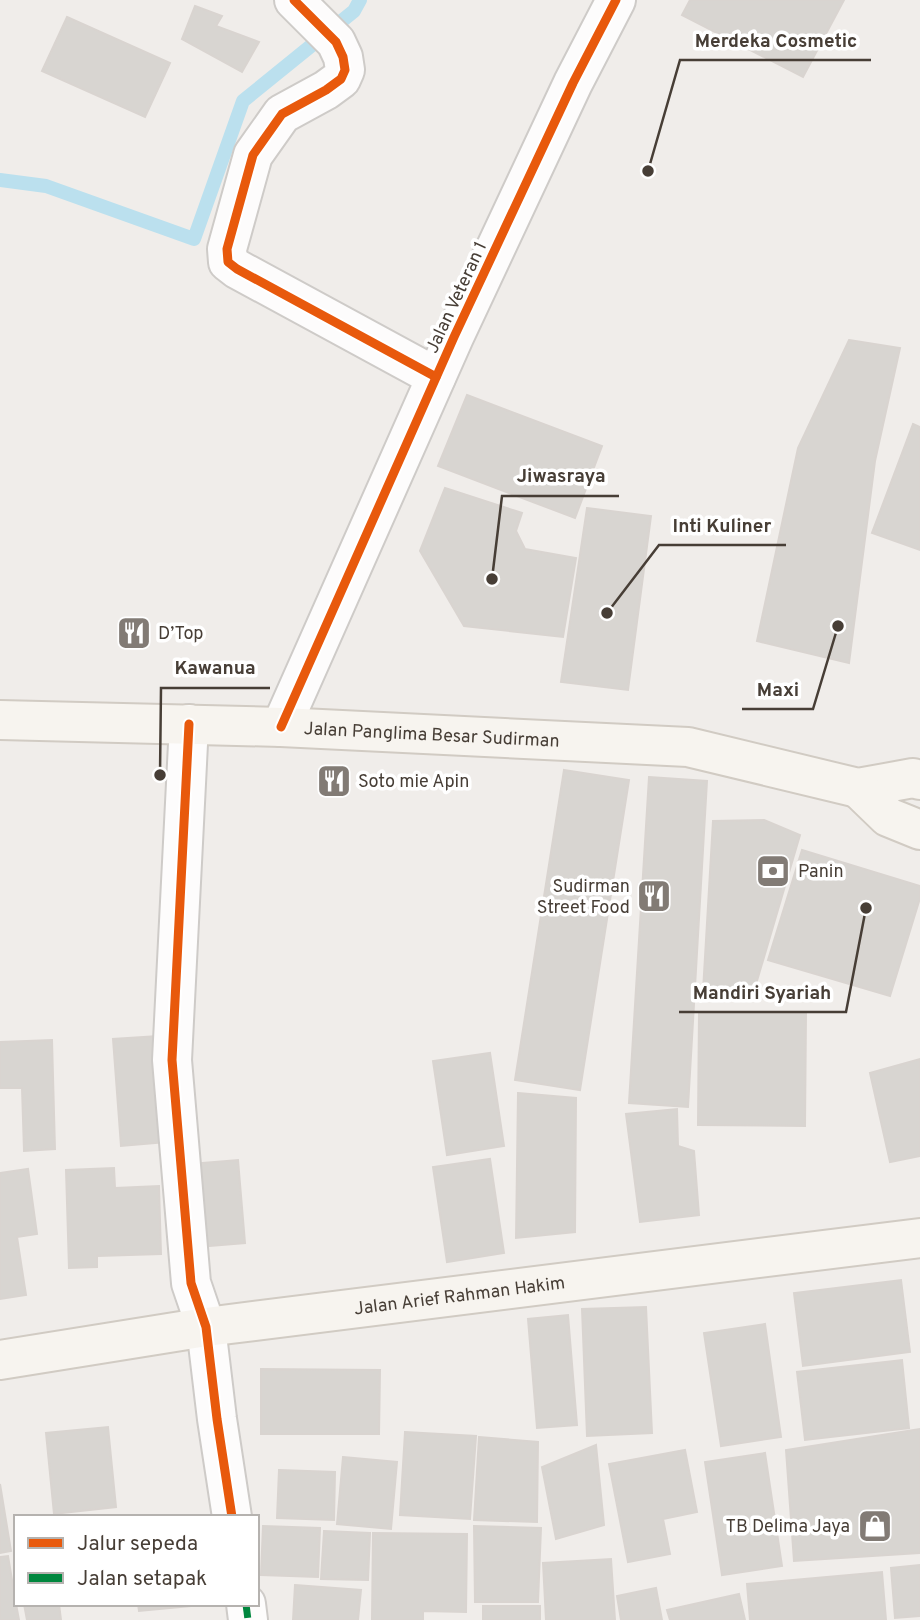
<svg xmlns="http://www.w3.org/2000/svg" width="920" height="1620" viewBox="0 0 920 1620" font-family="Overpass,sans-serif">
<style>
.lines{fill:none;stroke-linecap:round;stroke-linejoin:round}
.stream{stroke:#bbe0ee;stroke-width:14}
.building{fill:#d8d5d1;stroke:#d9d4d0;stroke-width:2}
.minor-casing{stroke:#cecbc8;stroke-width:42}
.tertiary-casing{stroke:#cecbc8;stroke-width:42}
.secondary-casing{stroke:#d1cbc3;stroke-width:42}
.minor{stroke:#fdfcfc;stroke-width:38}
.tertiary{stroke:#fdfcfc;stroke-width:38}
.secondary{stroke:#f7f4ef;stroke-width:38}
.quiet{stroke:#00873e;stroke-width:7;stroke-dasharray:14 7;stroke-linecap:butt}
.cycleway-casing{stroke:#fff;stroke-width:13}
.cycleway{stroke:#e8590c;stroke-width:9}
.labels{text-anchor:middle;stroke-width:7;stroke-linejoin:round;paint-order:stroke}
.street-label{font-size:18px;fill:#473e36;stroke:#fff}
.poi-label{font-size:18px;fill:#473e36;stroke:#fff;text-anchor:start}
.leader{fill:none;stroke:#473e36;stroke-width:2.5}
.callout-dot{fill:#473e36;stroke:#fff;stroke-width:2.5}
.callout-label{font-size:19px;text-anchor:middle;font-weight:bold;fill:#473e36;stroke:#fff;stroke-width:7;stroke-linejoin:round;paint-order:stroke}
</style>
<rect width="100%" height="100%" fill="#f0edea"/>
<g class="lines">
<path class="stream" d="M0,180l46,6 148,53 49,-138 111,-90 6,-11"/>
</g>
<g class="building">
<path d="M690,0h154l-41,77 -121,-62z"/>
<path d="M195,6l27,10 -6,10 43,16 -17,30 -60,-33z"/>
<path d="M67,17l103,46 -25,54 -103,-46z"/>
<path d="M849,340l51,8 -25,113 -26,202 -92,-22 41,-193z"/>
<path d="M467,395l135,51 -27,72 -137,-52z"/>
<path d="M913,424l7,3v123l-48,-17z"/>
<path d="M445,488l77,25 -6,18 9,18 51,9 -13,79 -99,-11 -44,-75z"/>
<path d="M587,508l64,8 -23,174 -67,-8z"/>
<path d="M564,770l65,10 -49,310 -65,-10z"/>
<path d="M649,777l58,4 -19,326 -59,-4z"/>
<path d="M764,820l36,15 -46,156h-51l10,-170z"/>
<path d="M802,850l118,36v12l-30,98 -122,-36z"/>
<path d="M699,1012l107,1 -1,113 -107,-1z"/>
<path d="M158,1036l8,106 -45,4 -8,-107z"/>
<path d="M52,1040l3,109 -31,2 -2,-63h-22v-46z"/>
<path d="M490,1053l14,93 -57,9 -14,-94z"/>
<path d="M920,1059v97l-30,6 -20,-89z"/>
<path d="M518,1093l58,5 -1,134 -59,6z"/>
<path d="M677,1109l1,37 16,5 5,64 -59,7 -14,-108z"/>
<path d="M490,1159l14,94 -57,9 -14,-95z"/>
<path d="M238,1160l7,83 -47,4 -7,-83z"/>
<path d="M114,1168l1,20 44,-2 2,68 -64,2v11l-28,1 -3,-98z"/>
<path d="M28,1169l9,65 -20,3 9,58 -26,4v-126z"/>
<path d="M901,1280l9,72 -107,14 -9,-73z"/>
<path d="M646,1307l6,126 -65,3 -5,-127z"/>
<path d="M568,1315l9,110 -40,3 -9,-109z"/>
<path d="M765,1324l16,113 -60,9 -17,-113z"/>
<path d="M902,1360l7,68 -104,12 -8,-68z"/>
<path d="M261,1369l119,1 -1,64h-118z"/>
<path d="M108,1427l8,80 -62,7 -8,-81z"/>
<path d="M920,1429v124l-126,8 -8,-111z"/>
<path d="M405,1432l71,4 -6,83 -70,-4z"/>
<path d="M479,1437l59,5 -1,80 -63,-2z"/>
<path d="M596,1445l8,80 -48,14 -14,-72z"/>
<path d="M685,1450l12,62 -34,7 7,35 -42,8 -19,-98z"/>
<path d="M765,1453l17,113 -60,9 -17,-113z"/>
<path d="M343,1457l54,5 -6,67 -54,-5z"/>
<path d="M279,1470l56,2 -1,48 -57,-2z"/>
<path d="M0,1484l11,67 -11,2z"/>
<path d="M263,1526l57,2 -2,49 -57,-2z"/>
<path d="M474,1526l67,2 -3,74h-63z"/>
<path d="M324,1531l46,2 -2,47 -47,-1z"/>
<path d="M373,1533l94,1 -1,78 -43,-1v9h-51z"/>
<path d="M8,1556l8,48 3,16h-19v-63z"/>
<path d="M611,1559l4,61h-69l-3,-57z"/>
<path d="M920,1565v51l-25,2 -4,-50z"/>
<path d="M882,1572l4,48h-136l-3,-36z"/>
<path d="M295,1585l66,5 -3,30h-65z"/>
<path d="M656,1588l6,32h-41l-4,-24z"/>
<path d="M739,1594l6,26h-75l-3,-10z"/>
<path d="M24,1604h35l2,16h-34z"/>
<path d="M138,1604h63v1l-62,6z"/>
<rect x="483" y="1606" width="57" height="14"/>
</g>
<g class="lines">
<g class="minor-casing">
<g id="minor">
<path d="M294,0l42,42 7,15 2,13 -4,9 -15,11 -44,24 -29,41 -26,94 1,13 9,7 199,108"/>
<path d="M189,724l-17,336 19,223 15,44 11,92 15,98"/>
<path d="M246,1604l2,16"/>
</g>
</g>
<g class="tertiary-casing">
<path id="tertiary" d="M281,727l173,-390 119,-254 43,-83"/>
</g>
<g class="secondary-casing">
<g id="secondary">
<path id="s1" d="M0,720l281,7 407,20 170,41 55,-10 7,2"/>
<path d="M858,788l30,29 32,13"/>
<path id="s2" d="M0,1360l206,-33 714,-89"/>
</g>
</g>
<use href="#minor" class="minor"/>
<use href="#tertiary" class="tertiary"/>
<use href="#secondary" class="secondary"/>
<path class="quiet" d="M246,1604l2,16"/>
<g class="cycleway-casing">
<g id="cycleway">
<path d="M294,0l42,42 7,15 2,13 -4,9 -15,11 -44,24 -29,41 -26,94 1,13 9,7 199,108"/>
<path d="M189,724l-17,336 19,223 15,44 11,92 15,98"/>
<path d="M281,727l173,-390 119,-254 43,-83"/>
</g>
</g>
<use href="#cycleway" class="cycleway"/>
</g>
<defs>
<g id="restaurant-square" transform="scale(1.75)"><rect x="-9" y="-9" width="18" height="18" rx="4" fill="#827b75" stroke="#fff"/><path d="M-5-6h1v4h1v-4h1v4h1v-4h1v5L-1.5 .5V6h-2V.5L-5-1ZM5-6V6H3V1.5H1.5Q1.5-4 5-6Z" fill="#fff"/></g>
<g id="bank-square" transform="scale(1.75)"><rect x="-9" y="-9" width="18" height="18" rx="4" fill="#827b75" stroke="#fff"/><path d="M-6-4H6V4H-6ZM0-2.3a2.3 2.3 0 1 0 0 4.6a2.3 2.3 0 1 0 0-4.6Z" fill="#fff"/></g>
<g id="shop-square" transform="scale(1.75)"><rect x="-9" y="-9" width="18" height="18" rx="4" fill="#827b75" stroke="#fff"/><path d="M-5-2.5h2.3a2.7 3.5 0 0 1 5.4 0H5L5.5 6h-11ZM-1.5-2.5h3a1.5 2.3 0 0 0-3 0Z" fill="#fff"/></g>
</defs>
<g fill-rule="evenodd">
<use href="#restaurant-square" x="134" y="633"/>
<use href="#restaurant-square" x="334" y="781"/>
<use href="#bank-square" x="773" y="871"/>
<use href="#restaurant-square" x="654" y="896"/>
<use href="#shop-square" x="875" y="1526"/>
</g>
<g class="labels">
<g class="street-label">
<text transform="translate(456 297) rotate(-65)" y="6">Jalan Veteran 1</text>
<text dy="6" stroke="none"><textPath href="#s1" startOffset="432">Jalan Panglima Besar Sudirman</textPath></text>
<text dy="6" stroke="none"><textPath href="#s2" startOffset="464">Jalan Arief Rahman Hakim</textPath></text>
</g>
<g class="poi-label">
<text x="158" y="639">D’Top</text>
<text x="358" y="787">Soto mie Apin</text>
<text x="798" y="877">Panin</text>
<text x="630" y="892" text-anchor="end">Sudirman<tspan x="630" dy="21">Street Food</tspan></text>
<text x="850" y="1532" text-anchor="end">TB Delima Jaya</text>
</g>
</g>
<path class="leader" d="M648 171L680 60H871M492 579L502 496H619M607 613L659 545H786M160 775L161 688H270M838 626L813 709H742M866 908L846 1012H679"/>
<g class="callout-dot">
<circle cx="648" cy="171" r="7"/>
<circle cx="492" cy="579" r="7"/>
<circle cx="607" cy="613" r="7"/>
<circle cx="160" cy="775" r="7"/>
<circle cx="838" cy="626" r="7"/>
<circle cx="866" cy="908" r="7"/>
</g>
<g class="callout-label">
<text x="776" y="47">Merdeka Cosmetic</text>
<text x="561" y="482">Jiwasraya</text>
<text x="722" y="532">Inti Kuliner</text>
<text x="215" y="674">Kawanua</text>
<text x="778" y="696">Maxi</text>
<text x="762" y="999">Mandiri Syariah</text>
</g>
<rect x="14" y="1515" width="245" height="91" fill="#ffffff" stroke="#b5b2af" stroke-width="2"/>
<rect x="28" y="1538" width="35" height="10" fill="#e8590c" stroke="#b5b2af" stroke-width="2"/>
<text x="77" y="1550" font-size="21" fill="#473e36">Jalur sepeda</text>
<rect x="28" y="1573" width="35" height="10" fill="#00873e" stroke="#b5b2af" stroke-width="2"/>
<text x="77" y="1585" font-size="21" fill="#473e36">Jalan setapak</text>
</svg>
